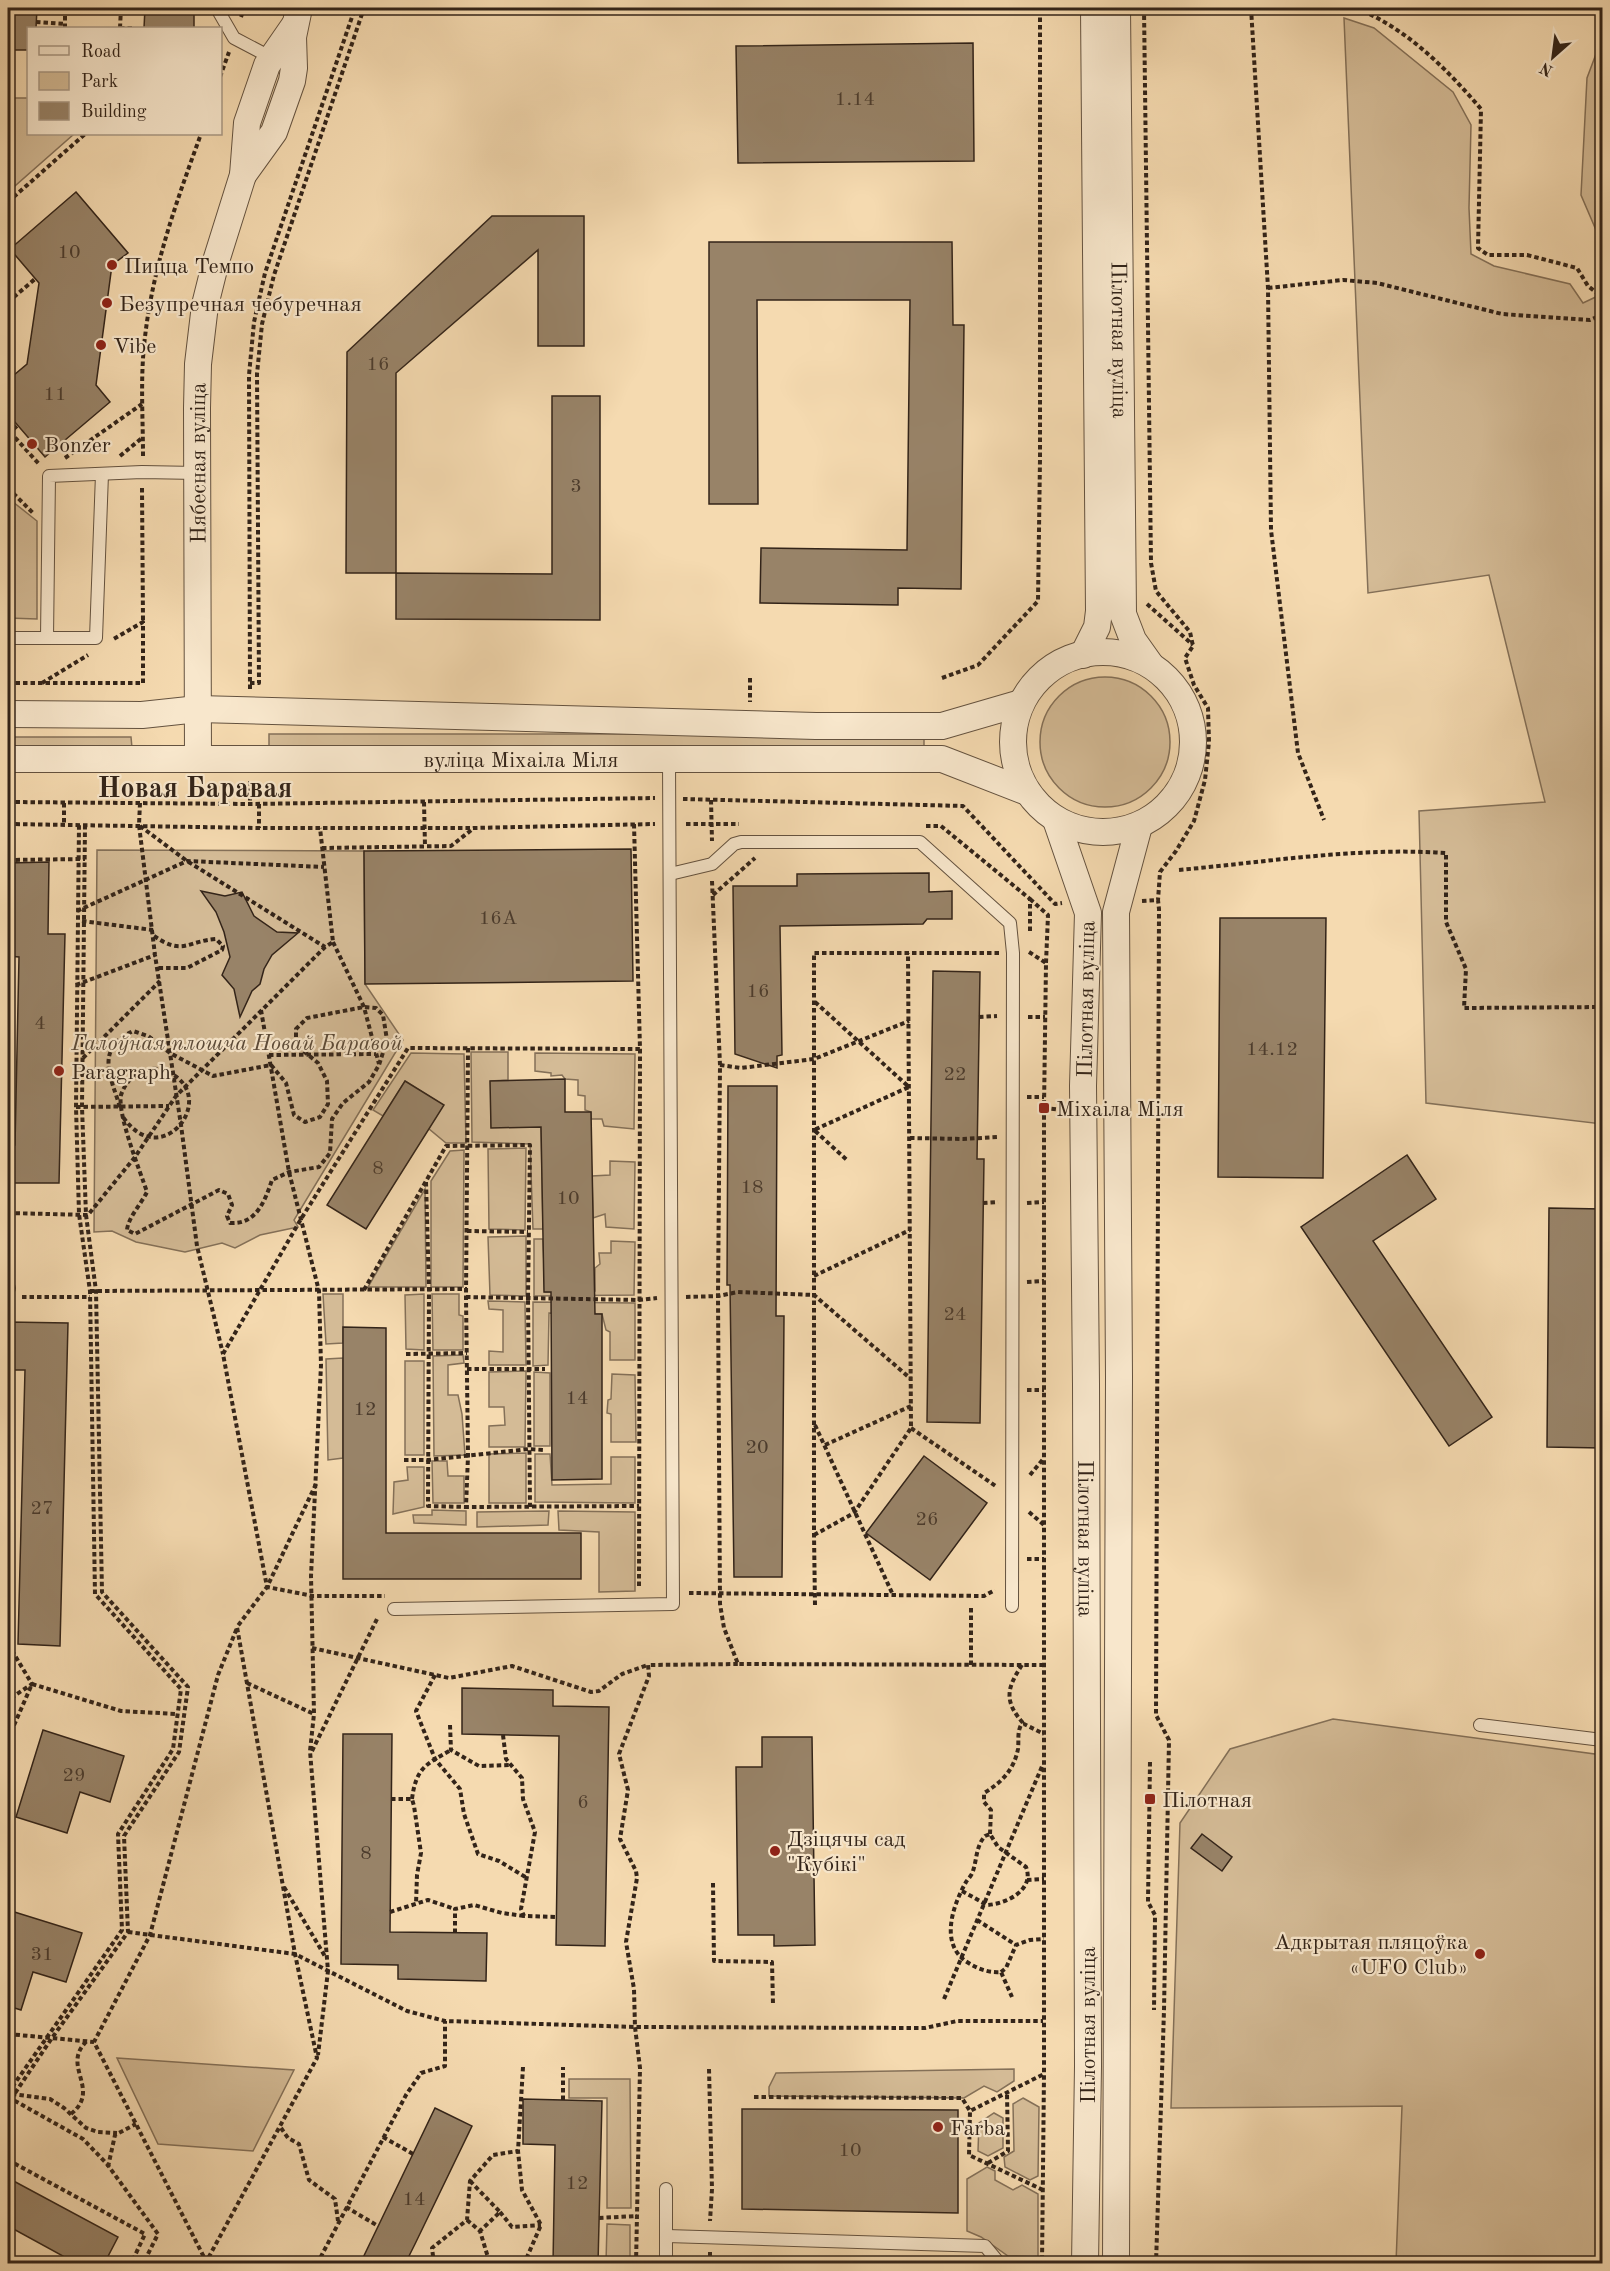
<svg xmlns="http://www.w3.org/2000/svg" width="1610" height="2271" viewBox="0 0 1610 2271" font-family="'Old Standard TT',serif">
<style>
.green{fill:#d4bb96;stroke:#847058;stroke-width:1.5}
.building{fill:#988368;stroke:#332419;stroke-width:1.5}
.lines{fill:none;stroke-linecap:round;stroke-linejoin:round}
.lane-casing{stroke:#64523f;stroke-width:14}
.street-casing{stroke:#64523f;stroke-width:28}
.path{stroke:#332419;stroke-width:4;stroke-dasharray:4.5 3;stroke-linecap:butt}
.lane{stroke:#f8e7cc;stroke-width:12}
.street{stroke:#f8e7cc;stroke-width:26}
.poi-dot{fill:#8f2418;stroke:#f8e7cc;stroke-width:2}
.labels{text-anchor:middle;stroke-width:4.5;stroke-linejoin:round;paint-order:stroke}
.number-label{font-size:20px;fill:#4c3c2d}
.poi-label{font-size:22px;fill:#332419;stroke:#f8e7cc;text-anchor:start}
.street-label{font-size:22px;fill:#332419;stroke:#f8e7cc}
.park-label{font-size:22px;font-style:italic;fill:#5b4a38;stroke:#f8e7cc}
.district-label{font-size:28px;font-weight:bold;fill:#332419;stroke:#f8e7cc}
</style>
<rect width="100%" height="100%" fill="#f5dab0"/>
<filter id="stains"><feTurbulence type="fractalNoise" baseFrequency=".00333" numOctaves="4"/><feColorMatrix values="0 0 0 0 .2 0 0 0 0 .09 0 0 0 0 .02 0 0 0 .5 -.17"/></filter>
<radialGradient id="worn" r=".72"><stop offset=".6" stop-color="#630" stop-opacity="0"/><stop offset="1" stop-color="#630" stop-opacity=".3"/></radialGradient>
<g class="green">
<path d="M1344,18l30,10 79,64 18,33 -2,83 2,46 23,12 76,18 13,19 19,-9v830l-176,-21 -7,-292 126,-9 -56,-227 -121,18z"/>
<path d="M1602,38v206l-21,-49 6,-117z"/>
<path d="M8,98h20v36h46l-66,58z"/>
<path d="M8,498l29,23v98l-29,-1z"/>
<circle cx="1105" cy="742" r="65"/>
<path d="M269,734h655v19l-655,-1z"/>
<path d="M8,737h123l1,11h-124z"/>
<path d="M97,850l267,1 1,133 38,56 -109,180 4,7 -38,8 -25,13 -13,-5 -37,9 -49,-10 -24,-11 -18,1z"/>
<path d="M471,1052h37v28l-17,1v46h50l2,102h-10l-3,-85 -58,-2z"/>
<path d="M411,1053l53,1 2,89h-20l-18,-15 15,-23 -38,-24 -22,35 -10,-6z"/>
<path d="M535,1053l100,1 -1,75 -30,-3 -2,-7h-11v-7l-6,-2v-14l-7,-1v-15l-13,-1 -3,-4 -11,1v-3l-16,-2z"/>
<path d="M526,1148l-1,82 -36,-1 -1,-80z"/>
<path d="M464,1150l-1,137h-32v-106l19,-30z"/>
<path d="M610,1161l25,1 -1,67 -28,-2 -1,-13 -12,4 -1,-42 18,-1z"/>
<path d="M425,1189l1,98h-58z"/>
<path d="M526,1236v60l-36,-1 -2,-58z"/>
<path d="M534,1239h9l2,53 50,-1v-23l5,-4 -1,-11h12v-12l24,1 -1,53 -100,1z"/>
<path d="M323,1294h20v49l-17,1z"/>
<path d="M424,1294v56l-18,-1 -1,-54z"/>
<path d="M432,1294h27v21l4,1v34h-30z"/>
<path d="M488,1301l37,1 1,63h-37v-14l14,1v-42l-14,-1z"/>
<path d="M533,1302l102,1v57h-25v-28l-4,-2 -4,-16 -53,-1 -1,52 -15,1z"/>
<path d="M463,1355l1,8 -16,2v30h10l4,19 3,41 -31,1 -1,-100z"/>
<path d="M343,1358v100l-15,2 -2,-101z"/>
<rect x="405" y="1361" width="19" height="94"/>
<path d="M526,1371l-1,76h-36v-21l16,-1 -1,-18h-15v-35z"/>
<path d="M534,1372l16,1v73h-16z"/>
<path d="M612,1374l23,1 1,67h-25v-28l-4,-1 1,-13 3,-1z"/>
<path d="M526,1453v50h-37v-49z"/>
<path d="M535,1454h15l2,31 59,-1v-27h24v46l-100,-1z"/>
<path d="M432,1461h15l1,15h16v27h-31z"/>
<path d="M407,1467h17v40l-31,7 1,-32 14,-2z"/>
<path d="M432,1510l34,1v14l-52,-2 -1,-8h19z"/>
<path d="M549,1511l-1,14 -71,2v-15z"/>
<path d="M558,1511l77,1v79l-36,1v-60l-40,-2z"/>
<path d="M1333,1719l269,36v508h-206l6,-157 -231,2 9,-285 50,-74z"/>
<path d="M117,2058l177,12 -41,81 -95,-7z"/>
<path d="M1014,2069v12l-17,11 -13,-6 -20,12 -195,-2v-9l7,-14z"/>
<path d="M569,2079h61l1,129h-24v-110h-38z"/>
<path d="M1023,2098l16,9 -1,69 -8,4 -25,-13 -1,-10 10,-6 -1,-47z"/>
<path d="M994,2113l9,5v30l-15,8 -10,-5 1,-28z"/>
<path d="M987,2167l8,4v9l18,10 9,-5 16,9v63l-30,-1 -27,-19 -14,-6v-52z"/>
<path d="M607,2224l23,1v38h-24z"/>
</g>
<g class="building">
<path d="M8,8h29l-1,20h-8v22h-20z"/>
<path d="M145,8h49v20h-50z"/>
<path d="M973,43l1,118 -236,2 -2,-117z"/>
<path d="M76,192l52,61 -16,12 -16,120 14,17 -65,55 -37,-43v-34l19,-16 12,-81 -29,-34z"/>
<path d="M492,216h92v130h-46v-96l-142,123v200h-50l1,-221z"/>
<path d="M709,242h243l1,83h11l-3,264 -63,-1v17l-138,-2 1,-55 146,2 3,-250h-153l1,204h-49z"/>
<path d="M552,396h48v224l-204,-1v-46l156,1z"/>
<path d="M631,849l2,132 -268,3 -1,-133z"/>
<path d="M49,862l-1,72h17l-6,249h-51v-38h7l4,-188 -11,-1v-93z"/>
<path d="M929,873v19l23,-1v28h-25l-4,5 -143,2 2,129 -5,1v12l-42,-14 -2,-168h64v-12z"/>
<path d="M201,891l24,5 17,-4 12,24 23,16 21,1 -26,22 -8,14 -4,15 -8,7 -12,26 -6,-28 -12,-14 8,-18 -6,-25 -8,-20z"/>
<path d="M1220,918h106l-3,260 -105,-1z"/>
<path d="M933,971l47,1 -3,187h7l-4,264 -53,-1z"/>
<path d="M565,1079v33h26l4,202h7v165l-50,1 -1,-188h-7l-3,-165 -50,1 -1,-47z"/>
<path d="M405,1081l39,24 -78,124 -39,-24z"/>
<path d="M728,1086h49l-1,230h8l-2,261h-48l-4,-292h-3z"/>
<path d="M1407,1155l29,44 -63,42 119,176 -43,29 -148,-219z"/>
<path d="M1549,1208l53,1v239l-55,-1z"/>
<path d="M8,1322l60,1 -8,323 -42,-2 7,-274h-17z"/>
<path d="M343,1327l43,1v205h195v46h-238z"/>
<path d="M924,1456l63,47 -57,77 -64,-47z"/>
<path d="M462,1688l91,2v16l56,1 -4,239 -49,-1 3,-209 -97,-2z"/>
<path d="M43,1730l81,26 -14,46 -30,-10 -13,41 -51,-16z"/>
<path d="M343,1734h49l-2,198 97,1 -1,48 -88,-2v-14l-57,-1z"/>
<path d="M762,1737h50l3,208 -41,1v-11h-36l-2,-168h26z"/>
<path d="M1202,1834l30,23 -10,14 -31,-23z"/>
<path d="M8,1910l74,23 -16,49 -33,-10 -12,38 -13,-4z"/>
<path d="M523,2099l79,2 -4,163h-45l2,-119 -32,-1z"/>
<path d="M435,2108l37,18 -57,118 -10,20h-45z"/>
<path d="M742,2109l216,1v103l-216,-4z"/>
<path d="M8,2178l110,59 -14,27h-45l4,-8 -55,-30z"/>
</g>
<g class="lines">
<g class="lane-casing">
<g id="lane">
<path d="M219,8v4l15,26 38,20"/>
<path d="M8,638h88l6,-164"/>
<path d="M47,638l2,-162 93,-4 55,1"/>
<path d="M670,874l42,-10 22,-20 7,-2h179l90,81 3,30 -1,653"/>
<path d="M8,1288h1"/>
<path d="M394,1609l279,-5 -4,-845"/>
<path d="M1480,1725l122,15"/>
<path d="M666,2189v75"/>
<path d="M667,2236l318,10 15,18"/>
</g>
</g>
<g class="street-casing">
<g id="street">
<path id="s1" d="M1117,8l6,606 10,26 17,24"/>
<path d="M243,175l31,-43 18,-51 2,-13 -1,-31 6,-29"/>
<circle cx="1103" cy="742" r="90"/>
<path d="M1083,655l14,-28 2,-16 -5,-603"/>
<path d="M8,714l134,1 56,-6 618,17h126l79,-23"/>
<path id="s2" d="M8,759h934l85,33"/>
<path id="s3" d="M198,759l-1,-351 1,-44 7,-59 11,-44 27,-86 4,-52 20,-58 27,-39"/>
<path id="s4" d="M1056,820l32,93 -5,173 3,298 2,682 -3,198"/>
<path d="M1116,2264l3,-887 -3,-465 23,-86"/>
</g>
</g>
<g class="path">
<path d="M1144,8l7,555 5,28 34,41 3,14 -8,12 9,27 14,23 1,34 -4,38 -11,41 -18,30 -16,21 -2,28"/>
<path d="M1251,8l17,280 3,242 27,223 26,67"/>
<path d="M1356,8c50,20 90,60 125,101l-3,139 10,7h39l50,13 11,18 14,11"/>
<path d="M241,17l3,-9"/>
<path d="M36,22l29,2"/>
<path d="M65,28v-20"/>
<path d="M120,28l1,-20"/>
<path d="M120,28h13"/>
<path d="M220,77l9,-25"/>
<path d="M8,202l77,-68"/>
<path d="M1268,288l75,-8 34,3 125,31 88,6 12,-5"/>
<path d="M8,302l27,-23"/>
<path d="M10,432l29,32"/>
<path d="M8,434l10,-9"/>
<path d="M120,456l22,-18"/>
<path d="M143,456c0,-39 -3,-80 2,-119 8,-71 32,-137 56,-203"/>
<path d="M65,458l77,-54"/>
<path d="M8,488l25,25"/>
<path d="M142,488l1,134"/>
<path d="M1147,604l46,41"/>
<path d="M750,678v24"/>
<path d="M942,678l36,-13 60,-64 2,-142v-451"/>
<path d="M8,683h135v-61l-31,18"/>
<path d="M42,683l46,-28"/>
<path d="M250,683h9l-2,-309 5,-50 12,-49 90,-267"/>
<path d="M250,689l-1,-314 5,-53 11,-49 90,-265"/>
<path d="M250,781v23"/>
<path d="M683,799l280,7 92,98 7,-1"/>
<path d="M711,800l1,41"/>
<path d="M8,802l242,2 405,-6"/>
<path d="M424,802l1,44"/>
<path d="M64,803v21"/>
<path d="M140,803l-1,22 16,130 26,170 16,121 26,108"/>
<path d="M259,804v24"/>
<path d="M8,824l251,4h215l181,-4"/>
<path d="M634,824l6,225 -1,540"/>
<path d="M686,824h53"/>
<path d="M140,826l47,35 138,86"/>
<path d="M926,826h15l89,73v33"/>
<path d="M322,848l129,-2 23,-18"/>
<path d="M8,860l77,-1"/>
<path d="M1179,870c88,-8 178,-23 267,-17v69l20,47 -2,39 138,-1"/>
<path d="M712,881l8,184 -2,231 2,308 4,24 14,36 306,1"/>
<path d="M713,895l42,-37"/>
<path d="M1030,899l18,16 -2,48"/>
<path d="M1142,901l16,-1 1,9 -3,806 13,25 -5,270 -8,254"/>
<path d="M77,911l110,-50 137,6"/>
<path d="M82,921l71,9"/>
<path d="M154,936c29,20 33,5 62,3l7,7 -1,4 -35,18h-29"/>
<path d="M333,942l31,65 15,57"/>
<path d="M1029,952l17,11 -2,145v966l-2,190"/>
<path d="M76,985l79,-30"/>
<path d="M815,1002l94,85 -95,43 34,31"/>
<path d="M261,1010l28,162 30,119 2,74 -10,211 3,138 -4,37 18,220 -10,84"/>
<path d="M979,1017l18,-1"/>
<path d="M1028,1017h17"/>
<path d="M8,1027h5"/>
<path d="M468,1048l-2,249 2,159 -2,51 173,-1"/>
<path d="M269,1055l107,-1"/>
<path d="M83,1058l77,-77"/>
<path d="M720,1065l21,3 73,-9 95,-38"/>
<path d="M1027,1097h17"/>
<path d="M8,1105h7"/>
<path d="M76,1107l93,-1"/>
<path d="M120,1107c-10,-32 -25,-58 13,-76l15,5 22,17 43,23 58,-11 15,18 8,32 11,7 15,-5 8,-13 -1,-23 -9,-18 -22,-18v-16l11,-11 57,-11 12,1 7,7 4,25 -8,25 -10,17 -26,21 -11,16 -2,34 -11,14 -30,5 -17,8c-7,21 -16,45 -42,43l-3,-7 5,-11 -4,-11 -9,-4 -84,44 -8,-4c1,-12 14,-26 20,-38 -7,-21 -30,-78 -26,-97 3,-9 9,-17 16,-21 10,-6 21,-7 31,-2 53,24 -6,102 -45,45"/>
<path d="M1044,1108l18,2"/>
<path d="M910,1138l53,1 36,-2"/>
<path d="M426,1182l3,107 -1,217 38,1"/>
<path d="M983,1203l15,-1"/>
<path d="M1027,1203l17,-1"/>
<path d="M8,1213l80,2 47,-58 41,-61 149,-149 8,-5 -13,-114"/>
<path d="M467,1231l61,1"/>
<path d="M814,1276l96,-46"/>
<path d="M1027,1282l17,-1"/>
<path d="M364,1290l82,-144 84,-1 -2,153 2,209"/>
<path d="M90,1291l377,-2"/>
<path d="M22,1297h68"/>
<path d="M466,1297l173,3 18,-2"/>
<path d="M686,1297l32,-1 20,-4 76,3 97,84"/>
<path d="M406,1354l61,-1"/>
<path d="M467,1369h78"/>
<path d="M1027,1390h17"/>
<path d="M815,1425l78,170"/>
<path d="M911,1428l86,59"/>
<path d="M825,1445l86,-39"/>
<path d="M404,1460h24l101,-11 15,1"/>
<path d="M8,1475l2,59"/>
<path d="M1030,1475l14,-17"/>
<path d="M316,1484l-49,103 46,9h72"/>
<path d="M1029,1512l15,13"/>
<path d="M814,1535l40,-22 57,-85 -3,-475"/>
<path d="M8,1536l2,-2 -2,37"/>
<path d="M1027,1559h17"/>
<path d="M689,1593l295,3 11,-6"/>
<path d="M815,1605l-1,-70v-582h185"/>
<path d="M8,1644l24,40 -24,16"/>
<path d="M312,1648l137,30 63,-12 79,26 8,-1 23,-17 26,-9"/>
<path d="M971,1665v-59"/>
<path d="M1022,1665c-16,24 -18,37 2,59"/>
<path d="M435,1675l-19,36 19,48 25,30 4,25 14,40 21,7 28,17"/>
<path d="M247,1683l67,31"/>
<path d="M450,1725l1,25 28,16 31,-1"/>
<path d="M503,1735l3,24 16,19 1,21 12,33 -14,77 3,7 33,1"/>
<path d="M8,1739l24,-55 89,27 56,3"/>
<path d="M312,1751l66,-134"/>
<path d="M1150,1762l-2,140 7,13 -1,95"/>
<path d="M391,1799h21l2,7 7,47 -4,22 -1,29"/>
<path d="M412,1799c4,-31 14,-35 39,-49"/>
<path d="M990,1834l1,-24 -7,-8v-9c17,-10 30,-23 34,-44 1,-8 -1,-16 3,-24l3,-1 20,10"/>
<path d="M1027,1880l17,-1"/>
<path d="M713,1883l1,78 58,1 1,42"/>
<path d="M284,1887l42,71"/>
<path d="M962,1891l25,14c19,-1 48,-15 39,-38l-28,-20 -8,-13 -5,2c-9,10 -8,23 -12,35 -1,4 -5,8 -7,11 -13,23 -27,62 1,80 11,7 21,11 34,10l11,25"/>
<path d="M390,1912l38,-12 27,9"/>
<path d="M977,1920l39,25"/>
<path d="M128,1932l167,22 112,57 38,10 190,6 290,1 32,-7h86"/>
<path d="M455,1933v-24l19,-4 28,8 22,3"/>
<path d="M1001,1972l5,-4 10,-23 14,-5 14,-1"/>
<path d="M944,1999l99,-235"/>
<path d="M8,2034l86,8"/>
<path d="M523,2067l-5,84 4,39 19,35 -17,39"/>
<path d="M709,2069l3,120 -2,32"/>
<path d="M8,2093l114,-163 -4,-96 55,-85 8,-60 -86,-95 -5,-303 -11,-77 -3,-107 3,-282"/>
<path d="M12,2094l38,5 14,9 22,20 12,4 19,1"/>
<path d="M8,2097l75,42 24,25 51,70 -15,30"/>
<path d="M754,2097l208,1 8,13"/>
<path d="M11,2099l41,-61 76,-106 -4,-96 55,-84 9,-65 -86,-95 -6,-301 -10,-76 -4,-108 3,-282"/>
<path d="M563,2100v-33"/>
<path d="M71,2114c31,-25 -11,-48 16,-73"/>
<path d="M281,2128l7,10 11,6 10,36 26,19 3,22"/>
<path d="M383,2137l30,17"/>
<path d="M8,2160l137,74 -14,30"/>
<path d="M988,2163l20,-12 -1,-58"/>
<path d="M108,2167l7,-32 21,-11"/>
<path d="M470,2181l30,31 -20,19"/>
<path d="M1043,2190l-74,-35 1,-44 74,-37"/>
<path d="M346,2207l32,19"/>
<path d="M500,2212l12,15 29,-2"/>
<path d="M599,2218l38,-2"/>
<path d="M467,2220l13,11 10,33"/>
<path d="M710,2252v12"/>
<path d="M1014,2260h28"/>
<path d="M207,2263l-113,-221 56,-107 68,-260 19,-47"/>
<path d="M205,2264l112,-206 -22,-104 -58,-327 30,-40 -44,-233 78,-135 107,-171 232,1"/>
<path d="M317,2264l89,-169 15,-22 24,-7v-45"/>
<path d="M434,2264l-2,-16 35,-28 3,-39 23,-26 25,-4"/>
<path d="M636,2264l4,-196 -5,-41 -1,-38 -8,-47 11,-64 -1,-7 -16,-32 8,-49 -9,-36 30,-78 -1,-11 90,-1"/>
</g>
<use href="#lane" class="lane"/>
<use href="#street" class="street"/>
</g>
<g class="poi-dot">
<circle cx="112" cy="265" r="6"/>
<circle cx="107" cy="303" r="6"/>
<circle cx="101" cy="345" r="6"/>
<circle cx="32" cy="444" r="6"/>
<circle cx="59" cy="1071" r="6"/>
<rect x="1038" y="1102" width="12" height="12" rx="3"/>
<rect x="1144" y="1793" width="12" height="12" rx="3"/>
<circle cx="775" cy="1851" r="6"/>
<circle cx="1480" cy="1954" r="6"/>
<circle cx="938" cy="2127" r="6"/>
</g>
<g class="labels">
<g class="number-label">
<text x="855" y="105">1.14</text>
<text x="69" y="258">10</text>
<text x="378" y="370">16</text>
<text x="55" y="400">11</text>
<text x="576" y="492">3</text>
<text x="498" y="924">16А</text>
<text x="758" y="997">16</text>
<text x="40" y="1029">4</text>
<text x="1272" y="1055">14.12</text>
<text x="955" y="1080">22</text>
<text x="378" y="1174">8</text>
<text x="752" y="1193">18</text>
<text x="568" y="1204">10</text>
<text x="955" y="1320">24</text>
<text x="577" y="1404">14</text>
<text x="365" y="1415">12</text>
<text x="757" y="1453">20</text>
<text x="42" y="1514">27</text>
<text x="927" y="1525">26</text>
<text x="74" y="1781">29</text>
<text x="583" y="1808">6</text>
<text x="366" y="1859">8</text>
<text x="42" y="1960">31</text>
<text x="850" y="2156">10</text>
<text x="577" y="2189">12</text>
<text x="414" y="2205">14</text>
</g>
<g class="poi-label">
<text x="124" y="273">Пицца Темпо</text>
<text x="119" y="311">Безупречная чебуречная</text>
<text x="113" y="353">Vibe</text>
<text x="44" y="452">Bonzer</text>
<text x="71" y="1079">Paragraph</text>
<text x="1056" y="1116">Міхаіла Міля</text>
<text x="1162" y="1807">Пілотная</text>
<text x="787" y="1846">Дзіцячы сад<tspan x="787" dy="25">"Кубікі"</tspan></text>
<text x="1468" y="1949" text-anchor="end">Адкрытая пляцоўка<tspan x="1468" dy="25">«UFO Club»</tspan></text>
<text x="950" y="2135">Farba</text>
</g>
<g class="street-label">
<text dy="8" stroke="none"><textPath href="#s1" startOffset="332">Пілотная вуліца</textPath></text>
<text dy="8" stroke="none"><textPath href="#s3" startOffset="296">Нябесная вуліца</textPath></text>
<text dy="8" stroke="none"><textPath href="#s2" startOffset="513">вуліца Міхаіла Міля</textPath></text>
<text transform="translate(1085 999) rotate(-89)" y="8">Пілотная вуліца</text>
<text dy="8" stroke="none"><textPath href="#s4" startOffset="724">Пілотная вуліца</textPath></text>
<text transform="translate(1087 2025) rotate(-90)" y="8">Пілотная вуліца</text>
</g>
<g class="park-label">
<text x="237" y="1050">Галоўная плошча Новай Баравой</text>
</g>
<g class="district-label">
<text x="195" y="797">Новая Баравая</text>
</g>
</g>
<rect width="1610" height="2271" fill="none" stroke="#f5dab0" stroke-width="30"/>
<rect x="9" y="9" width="1592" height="2253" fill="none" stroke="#332419" stroke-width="3"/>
<rect x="15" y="15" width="1580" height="2241" fill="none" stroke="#332419" stroke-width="1.5"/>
<rect x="27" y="27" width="195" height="108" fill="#f8e7cc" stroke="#a99984" stroke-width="1.5"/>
<rect x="39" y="46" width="30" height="9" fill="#f8e7cc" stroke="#a99984" stroke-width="1.5"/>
<text x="81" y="57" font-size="18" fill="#332419">Road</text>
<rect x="39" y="72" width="30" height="18" fill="#d4bb96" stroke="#a99984" stroke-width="1.5"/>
<text x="81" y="87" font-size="18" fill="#332419">Park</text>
<rect x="39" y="102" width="30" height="18" fill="#988368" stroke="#a99984" stroke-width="1.5"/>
<text x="81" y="117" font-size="18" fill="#332419">Building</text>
<g transform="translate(1553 57) rotate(208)" stroke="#f8e7cc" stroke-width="4.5" paint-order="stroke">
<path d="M0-4.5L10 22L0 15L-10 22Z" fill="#332419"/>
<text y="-9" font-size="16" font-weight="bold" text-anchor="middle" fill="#332419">N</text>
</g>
<rect width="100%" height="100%" filter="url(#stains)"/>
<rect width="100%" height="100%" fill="url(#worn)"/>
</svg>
